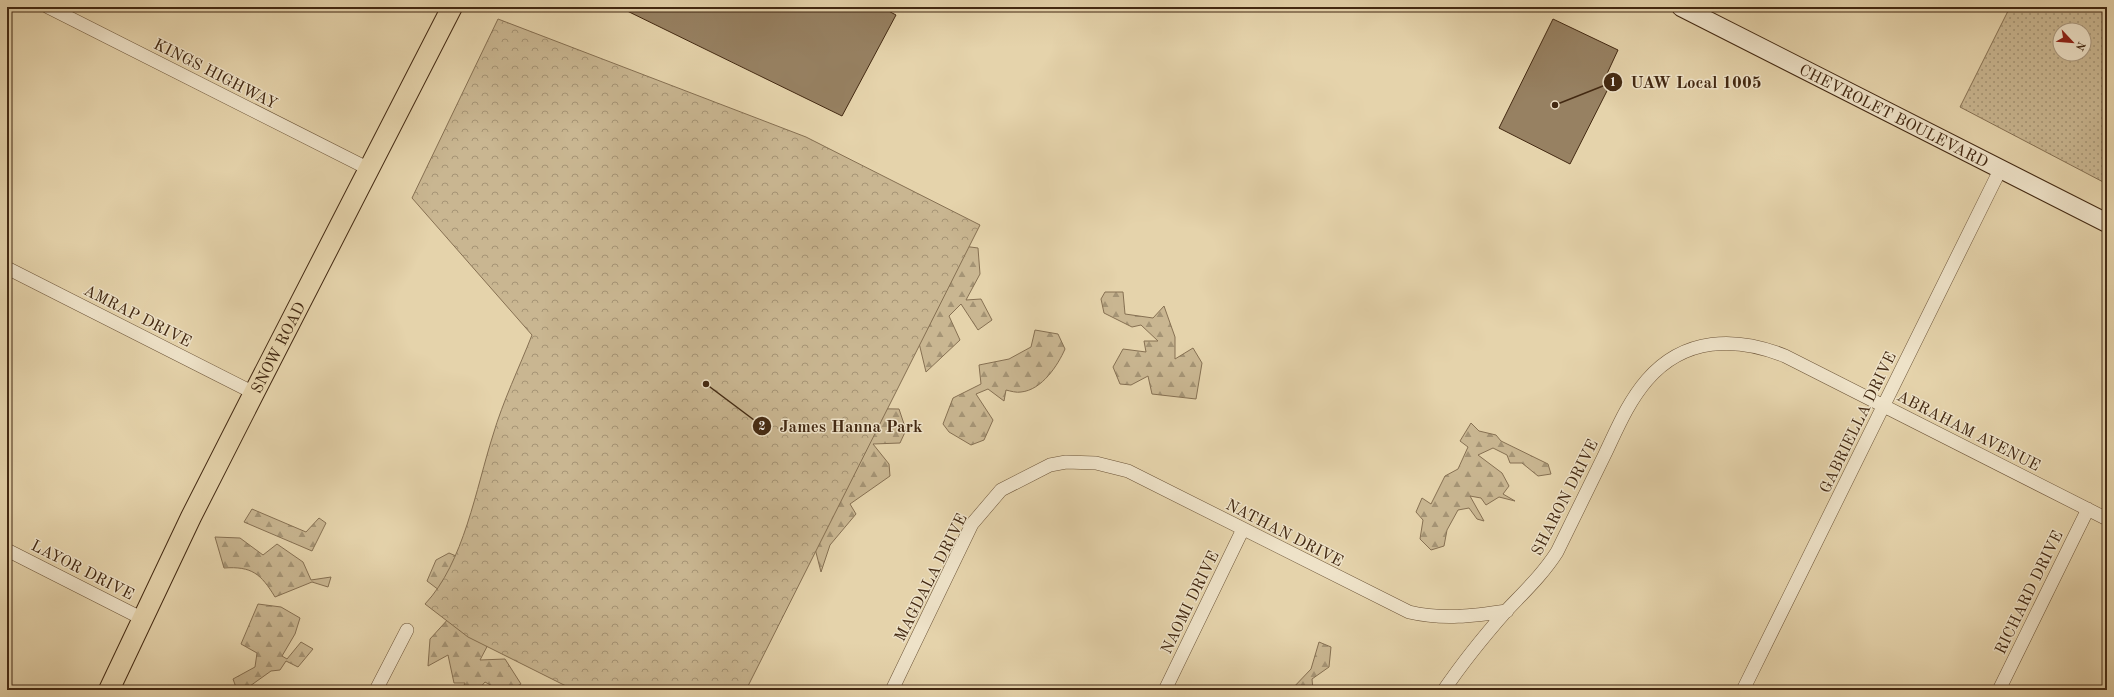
<svg xmlns="http://www.w3.org/2000/svg" width="2114" height="697" viewBox="0 0 2114 697" font-family="'Old Standard TT',serif">
<style>
.grass{fill:url(#grass-dots);stroke:#867052;fill-rule:evenodd}
.forest{fill:url(#forest-firs);stroke:#867052}
.park{fill:url(#park-crowns);stroke:#867052}
.building{fill:#978162;stroke:#432912}
.lines{fill:none;stroke-linecap:round;stroke-linejoin:round}
.street-casing{stroke:#6c5438;stroke-width:14}
.secondary-casing{stroke:#432912;stroke-width:20}
.primary-casing{stroke:#432912;stroke-width:22}
.street{stroke:#eee2c8;stroke-width:13}
.secondary{stroke:#eee2c8;stroke-width:18}
.primary{stroke:#e5d3ab;stroke-width:20}
.labels{text-anchor:middle;stroke-width:3;stroke-linejoin:round;paint-order:stroke}
.street-label{font-size:16px;fill:#432912;stroke:#eee2c8}
.leader{fill:none;stroke:#432912;stroke-width:1.5}
.callout-dot{fill:#432912;stroke:#eee2c8;stroke-width:1.5}
.mark-label{font-size:12px;text-anchor:middle;font-weight:bold;fill:#fff}
.callout-label{font-size:17px;text-anchor:middle;font-weight:bold;fill:#432912;stroke:#eee2c8;stroke-width:3;stroke-linejoin:round;paint-order:stroke}
</style>
<defs>
<pattern id="grass-dots" width="8" height="8" patternUnits="userSpaceOnUse"><rect width="8" height="8" fill="#c9b691"/><path d="M2 2h.1M6 6h.1" fill="none" stroke="#a59475" stroke-width="1.8" stroke-linecap="round"/></pattern>
<pattern id="forest-firs" width="22" height="20" patternUnits="userSpaceOnUse"><rect width="22" height="20" fill="#c9b691"/><path d="M5 1l3.5 6h-7zM16 11l3.5 6h-7z" fill="#a59475"/></pattern>
<pattern id="park-crowns" width="20" height="18" patternUnits="userSpaceOnUse"><rect width="20" height="18" fill="#c9b691"/><path d="M2 6a3 3 0 1 1 6 0M12 15a3 3 0 1 1 6 0" fill="none" stroke="#a59475"/></pattern>
</defs>
<rect width="100%" height="100%" fill="#e5d3ab"/>
<filter id="stains"><feTurbulence type="fractalNoise" baseFrequency=".005" numOctaves="4"/><feColorMatrix values="0 0 0 0 .2 0 0 0 0 .09 0 0 0 0 .02 0 0 0 .5 -.17"/></filter>
<radialGradient id="worn" r=".72"><stop offset=".6" stop-color="#630" stop-opacity="0"/><stop offset="1" stop-color="#630" stop-opacity=".3"/></radialGradient>
<!-- grass -->
<path class="grass" d="M 2010,7 L 2107,7 L 2107,184 L 1960,107 ZM 2060,30 L 2084,30 L 2084,54 L 2060,54 Z"/>
<!-- forest -->
<path class="forest" d="M 963,246 L 978,248 L 980,274 L 966,300 L 981,299 L 992,320 L 978,330 L 961,304 L 949,316 L 960,340 L 926,372 L 912,314 Z
M 1105,292 L 1123,292 L 1125,314 L 1153,318 L 1164,306 L 1175,337 L 1175,359 L 1193,348 L 1202,363 L 1196,399 L 1152,394 L 1148,376 L 1131,385 L 1120,384 L 1113,367 L 1123,349 L 1146,352 L 1144,341 L 1158,341 L 1141,325 L 1132,327 L 1104,313 L 1101,299 Z
M 1035,330 L 1058,334 L 1065,349 C 1058,365 1042,390 1021,392 C 1017,393 1010,391 1006,390 L 1004,401 L 988,389 L 976,394 L 993,420 L 984,440 L 971,445 L 949,432 L 943,424 L 953,398 L 981,384 L 979,365 L 1009,359 L 1031,347 Z
M 831,408 L 899,409 L 906,430 L 900,443 L 873,444 L 889,464 L 890,476 L 850,504 L 856,514 L 830,545 L 821,572 L 809,525 Z
M 1471,423 L 1479,431 L 1496,435 L 1501,441 L 1548,464 L 1551,474 L 1538,476 L 1522,463 L 1510,463 L 1507,455 L 1493,448 L 1478,455 L 1502,473 L 1509,486 L 1503,494 L 1515,501 L 1499,497 L 1486,505 L 1481,498 L 1470,496 L 1484,521 L 1477,519 L 1469,508 L 1458,510 L 1447,530 L 1444,546 L 1431,550 L 1420,539 L 1423,520 L 1416,512 L 1422,498 L 1431,504 L 1445,476 L 1458,469 L 1468,447 L 1460,441 Z
M 252,509 L 306,532 L 319,518 L 326,523 L 312,551 L 244,522 Z
M 559,510 L 480,660 L 505,659 L 521,684 C 505,693 501,691 485,682 L 478,690 L 462,690 L 465,683 L 454,683 L 448,655 L 428,666 L 430,639 L 460,606 L 427,581 L 436,560 L 449,553 L 482,567 Z
M 215,537 L 240,538 L 263,555 L 277,544 L 303,562 L 311,580 L 331,577 L 328,587 L 312,582 L 275,597 C 261,574 252,566 224,568 Z
M 258,604 L 281,607 L 300,618 L 295,634 L 282,656 L 287,659 L 301,642 L 313,649 L 298,667 L 286,661 L 280,670 L 271,671 L 250,686 L 251,690 L 237,690 L 233,679 L 255,667 L 257,653 L 241,644 Z
M 1319,642 L 1331,647 L 1329,667 L 1312,679 L 1313,690 L 1291,690 L 1311,669 Z"/>
<!-- park -->
<path class="park" d="M 498,19 L 806,137 L 980,225 L 746,690 L 574,690 L 468,637 L 425,604 C 464,563 476,488 493,435 C 503,401 519,368 532,335 L 412,198 Z"/>
<!-- building -->
<path class="building" d="M 619,7 L 881,7 L 896,15 L 842,116 Z
M 1553,19 L 1618,50 L 1605,78 L 1612,81 L 1570,164 L 1499,128 Z"/>
<g class="lines">
<defs>
<path id="street" d="M 48,7 L 369,169
M 7,268 L 254,393
M 7,550 L 143,619
M 376,690 L 407,630
M 892,690 L 972,524 L 1001,490 L 1050,465 L 1066,462 L 1096,463 L 1128,471 L 1409,612 C 1443,620 1473,616 1507,611
M 1165,690 L 1243,529
M 1444,690 C 1463,662 1485,635 1507,610 C 1525,591 1543,574 1557,552 C 1573,519 1589,487 1605,454 C 1617,429 1628,402 1647,380 C 1684,337 1736,336 1785,356 L 2107,519
M 1743,690 L 2001,168
M 1999,690 L 2088,509"/>
<g id="secondary">
<path id="s1" d="M 1681,7 L 2107,223"/>
</g>
<g id="primary">
<path id="s2" d="M 109,690 L 191,517 L 254,393 L 452,7"/>
</g>
</defs>
<!-- street casing -->
<use href="#street" class="street-casing"/>
<!-- secondary casing -->
<use href="#secondary" class="secondary-casing"/>
<!-- primary casing -->
<use href="#primary" class="primary-casing"/>
<!-- street -->
<use href="#street" class="street"/>
<!-- secondary -->
<use href="#secondary" class="secondary"/>
<!-- primary -->
<use href="#primary" class="primary"/>
</g>
<g class="labels">
<!-- street labels -->
<g class="street-label">
<text transform="translate(216 73) rotate(27)" y="6">KINGS HIGHWAY</text>
<text dy="6" stroke="none"><textPath href="#s1" startOffset="239">CHEVROLET BOULEVARD</textPath></text>
<text transform="translate(138 315) rotate(27)" y="6">AMRAP DRIVE</text>
<text dy="6" stroke="none"><textPath href="#s2" startOffset="382">SNOW ROAD</textPath></text>
<text transform="translate(1857 422) rotate(-64)" y="6">GABRIELLA DRIVE</text>
<text transform="translate(1969 430) rotate(27)" y="6">ABRAHAM AVENUE</text>
<text transform="translate(1564 497) rotate(-63)" y="6">SHARON DRIVE</text>
<text transform="translate(1285 532) rotate(27)" y="6">NATHAN DRIVE</text>
<text transform="translate(83 569) rotate(27)" y="6">LAYOR DRIVE</text>
<text transform="translate(930 577) rotate(-63)" y="6">MAGDALA DRIVE</text>
<text transform="translate(2028 592) rotate(-64)" y="6">RICHARD DRIVE</text>
<text transform="translate(1189 602) rotate(-64)" y="6">NAOMI DRIVE</text>
</g>
</g>
<!-- callouts -->
<path class="leader" d="M1555 105L1613 82M706 384L762 426"/>
<g class="callout-dot">
<circle cx="1555" cy="105" r="4"/>
<circle cx="706" cy="384" r="4"/>
<circle cx="1613" cy="82" r="10"/>
<circle cx="762" cy="426" r="10"/>
</g>
<g class="mark-label">
<text x="1613" y="86">1</text>
<text x="762" y="430">2</text>
</g>
<g class="callout-label">
<text x="1696" y="88">UAW Local 1005</text>
<text x="851" y="432">James Hanna Park</text>
</g>
<!-- margin -->
<rect width="2114" height="697" fill="none" stroke="#e5d3ab" stroke-width="24"/>
<rect x="8" y="8" width="2098" height="681" fill="none" stroke="#432912" stroke-width="2"/>
<rect x="12" y="12" width="2090" height="673" fill="none" stroke="#432912"/>
<!-- north arrow -->
<g transform="translate(2072 42) rotate(116)"><circle r="19" fill="#eee2c8" stroke="#aa987f"/>
<path d="M0-3L7 15L0 10L-7 15Z" fill="#8f2418"/>
<text y="-6" font-size="11" font-weight="bold" text-anchor="middle" fill="#432912">N</text>
</g>
<rect width="100%" height="100%" filter="url(#stains)"/>
<rect width="100%" height="100%" fill="url(#worn)"/>
</svg>
